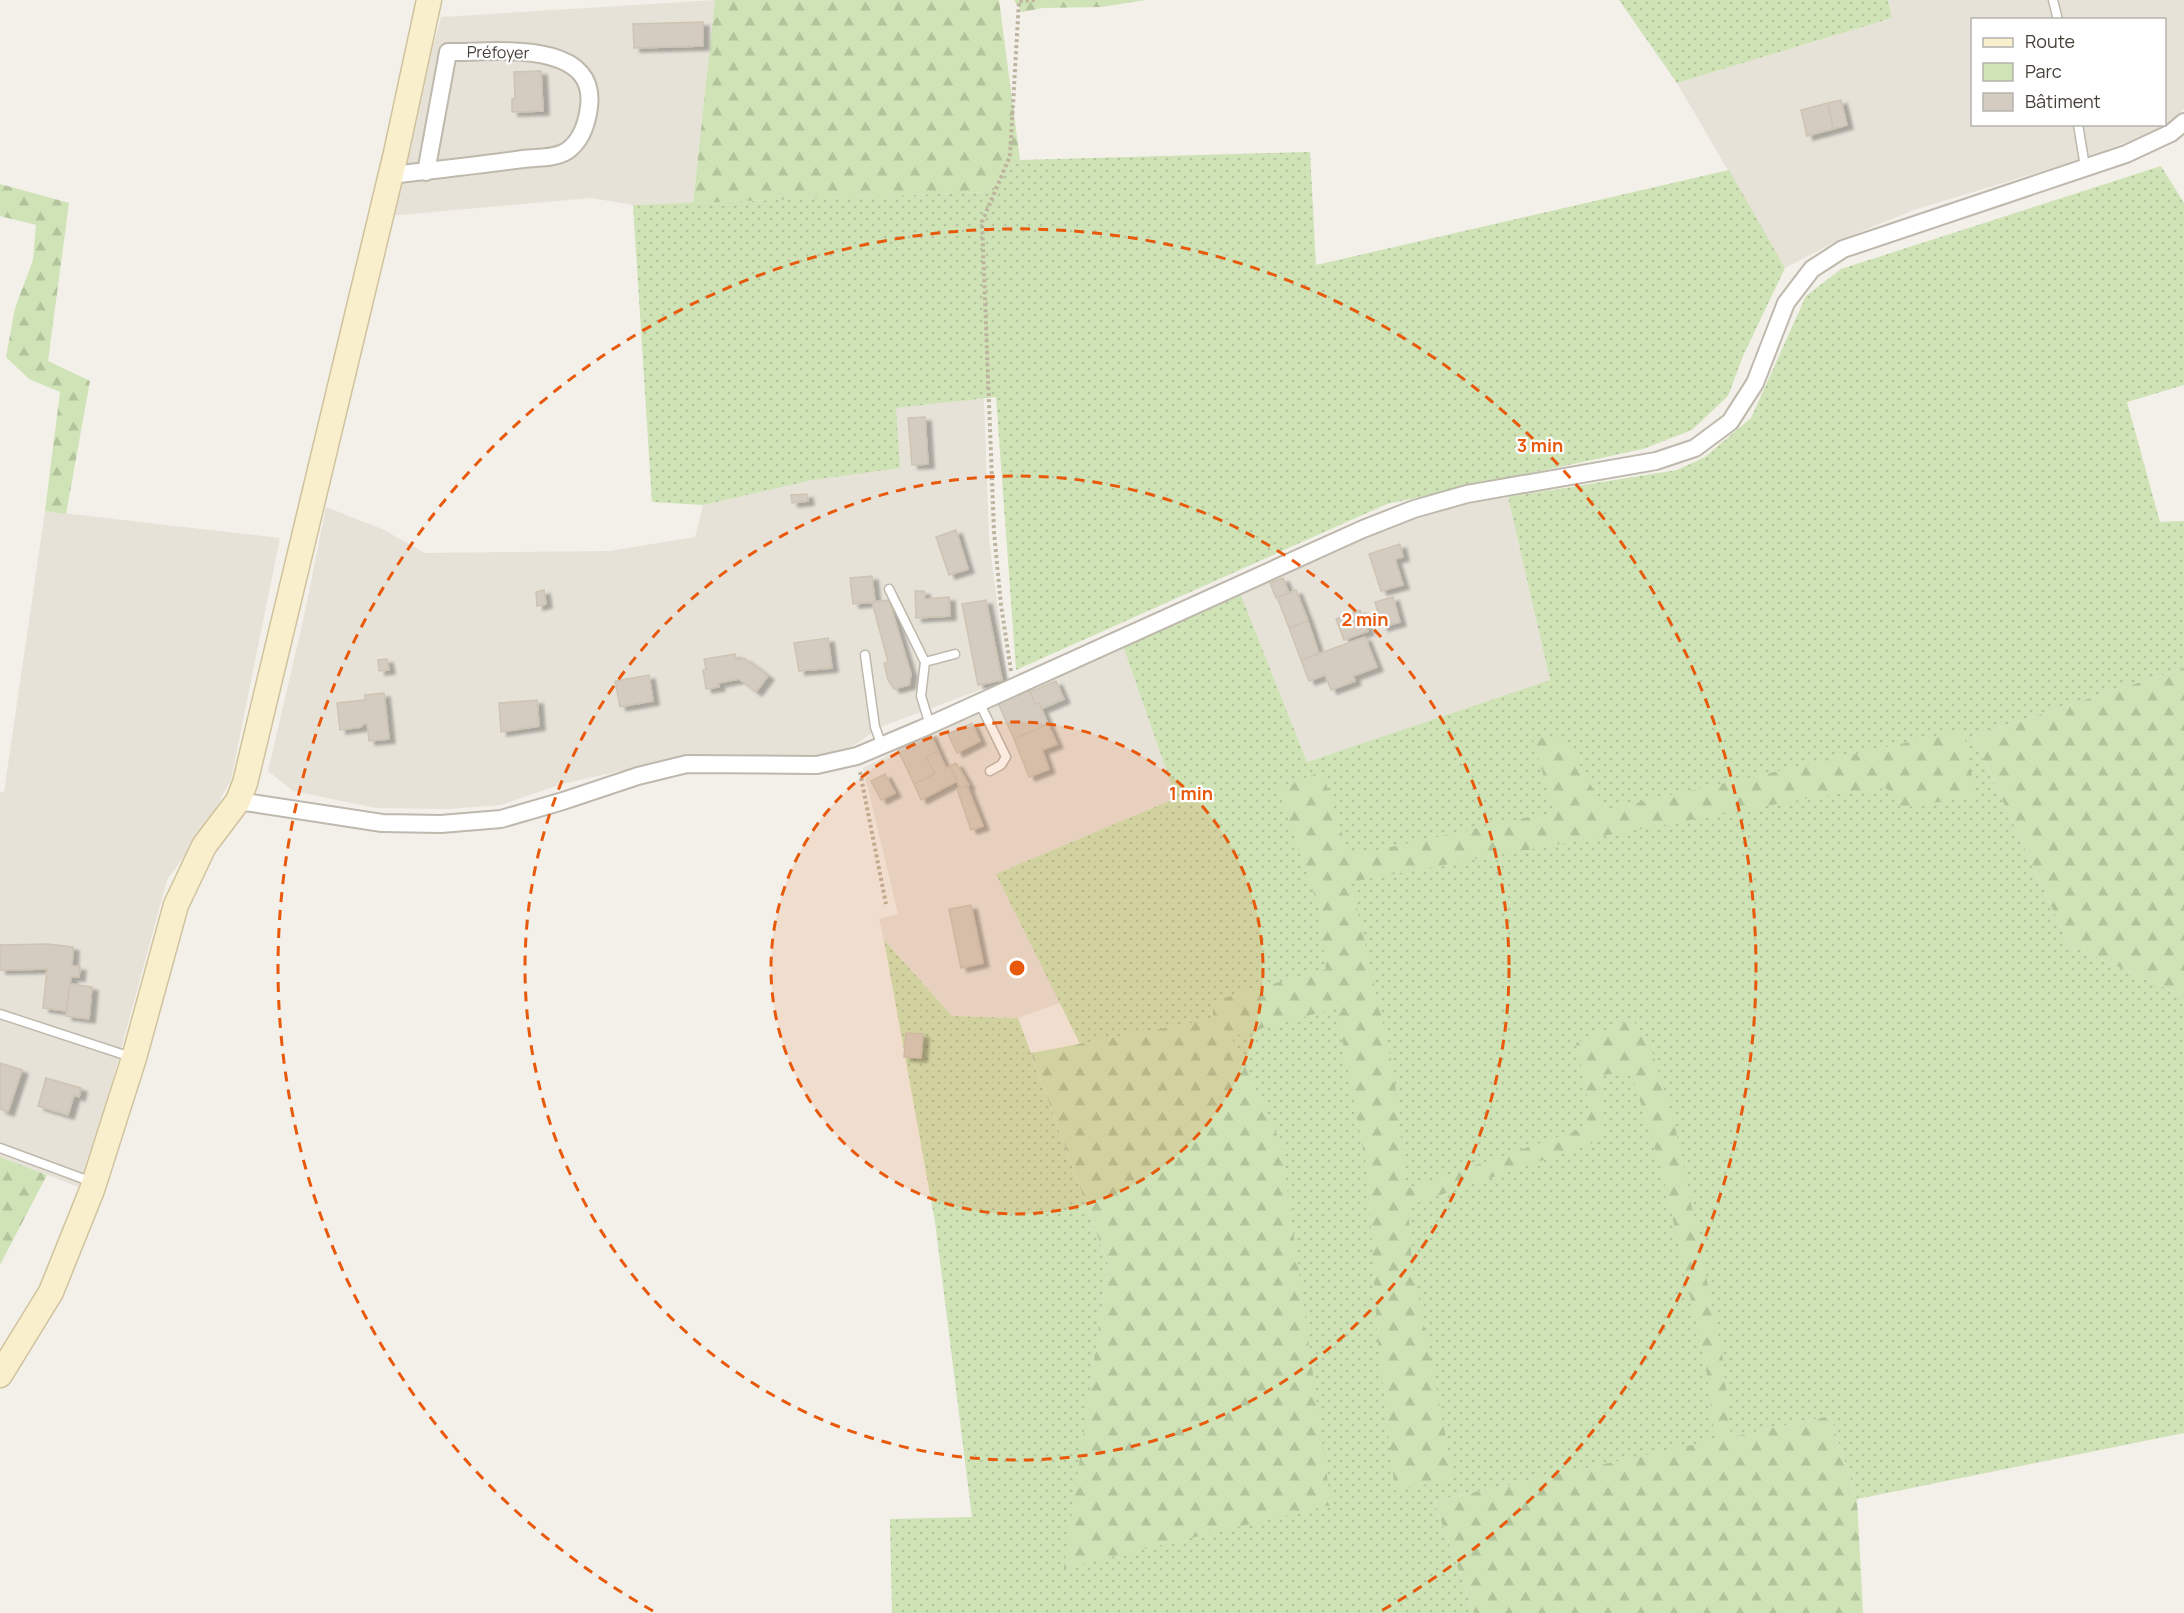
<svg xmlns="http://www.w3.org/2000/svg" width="2184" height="1613" viewBox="0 0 2184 1613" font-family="Manrope,sans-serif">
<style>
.residential{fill:#e7e2d8;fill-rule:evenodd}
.green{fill:url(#green-dots)}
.forest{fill:url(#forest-firs)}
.building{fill:#d4ccc0;stroke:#cec4b4;stroke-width:1.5;filter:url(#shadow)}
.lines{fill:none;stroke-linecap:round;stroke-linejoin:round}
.lane-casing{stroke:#beb8ad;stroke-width:11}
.street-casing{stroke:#beb8ad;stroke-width:20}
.secondary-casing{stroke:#cfc29d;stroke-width:27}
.path{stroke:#beb39f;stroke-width:4;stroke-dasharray:3 3;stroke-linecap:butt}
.lane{stroke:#fff;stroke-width:8}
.street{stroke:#fff;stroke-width:16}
.secondary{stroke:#faefcd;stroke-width:24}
.ring{fill:none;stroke:#e8590c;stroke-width:3;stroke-dasharray:10 8}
.labels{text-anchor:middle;stroke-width:4.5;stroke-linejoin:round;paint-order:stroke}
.street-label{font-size:16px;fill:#464138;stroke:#fff}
.centre{fill:#e8590c;stroke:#fff;stroke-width:3}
.ring-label{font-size:18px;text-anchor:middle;font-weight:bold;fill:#e8590c;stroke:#fff;stroke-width:4.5;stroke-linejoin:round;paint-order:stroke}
</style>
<defs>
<pattern id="green-dots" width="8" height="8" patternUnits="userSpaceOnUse" patternTransform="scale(1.5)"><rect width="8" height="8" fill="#cfe3b6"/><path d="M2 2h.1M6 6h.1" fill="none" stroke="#b3c49d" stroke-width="1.8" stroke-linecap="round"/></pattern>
<pattern id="forest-firs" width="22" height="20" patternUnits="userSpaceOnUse" patternTransform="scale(1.5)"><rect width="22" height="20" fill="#cfe3b6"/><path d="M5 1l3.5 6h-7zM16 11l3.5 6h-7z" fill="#b3c49d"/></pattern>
<filter id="shadow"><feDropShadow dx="6" dy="4" stdDeviation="1.5" flood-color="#0004"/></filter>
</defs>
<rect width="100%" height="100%" fill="#f3f0ea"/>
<!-- residential -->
<path class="residential" d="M 715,0 L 693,203 L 633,205 L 591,198 L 387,216 L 441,17 Z
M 1888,0 L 2184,0 L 2184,109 L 2158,131 L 2072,162 L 1917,209 L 1837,241 L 1785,268 L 1677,83 L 1892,18 ZM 1972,20 L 2164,20 L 2164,124 L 1972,124 Z
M 984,398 L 989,538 L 1007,680 L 883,726 L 848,749 L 798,759 L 747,754 L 714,754 L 674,759 L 562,784 L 501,805 L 448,809 L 376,808 L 293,791 L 268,771 L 305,612 L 326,507 L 382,529 L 425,553 L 609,551 L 695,537 L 703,505 L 813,480 L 856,474 L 896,408 Z
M 1508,497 L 1550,680 L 1307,762 L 1241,595 L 1302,565 L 1379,531 L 1464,504 Z
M 45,511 L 280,538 L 231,780 L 203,831 L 167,880 L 101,1123 L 79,1187 L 0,1157 L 0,792 L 4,792 Z
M 1123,646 L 1176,798 L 997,874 L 1060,1003 L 1018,1018 L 952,1016 L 884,940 L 879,919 L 898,914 L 863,768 L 967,715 Z"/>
<!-- green -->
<path class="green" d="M 1619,0 L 1888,0 L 1892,18 L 1677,83 Z
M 1310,152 L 1316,265 L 1729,170 L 1785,268 L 1743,356 L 1728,396 L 1692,430 L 1643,449 L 1387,504 L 1016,670 L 996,397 L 896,408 L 900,468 L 813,480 L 703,505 L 652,502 L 633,205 L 985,192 L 1020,160 Z
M 2161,166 L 2184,203 L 2184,385 L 2127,402 L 2160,522 L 2184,521 L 2184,668 L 1973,736 L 2069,945 L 2184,996 L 2184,1433 L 1857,1499 L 1830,1416 L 1434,1501 L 1474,1613 L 892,1613 L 890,1519 L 972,1517 L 935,1222 L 884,940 L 952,1016 L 1018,1018 L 1108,1264 L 1065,1568 L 1221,1018 L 1080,1044 L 996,874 L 1176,798 L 1123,646 L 1241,595 L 1307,762 L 1550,680 L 1508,497 L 1677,470 L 1705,457 L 1751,418 L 1806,296 L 1841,269 Z"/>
<!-- forest -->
<path class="forest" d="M 715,0 L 999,0 L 1020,160 L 985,192 L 693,203 Z
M 1014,0 L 1146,0 L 1102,7 L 1043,8 L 1022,12 Z
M 0,184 L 69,203 L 48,361 L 90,381 L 66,514 L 45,511 L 60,392 L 29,379 L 6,357 L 15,308 L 33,260 L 36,225 L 0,216 Z
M 2184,668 L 2184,996 L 2069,945 L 1973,736 Z
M 1963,730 L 1976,796 L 1901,808 L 1886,788 L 1816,797 L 1351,882 L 1394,1073 L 1406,1189 L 1584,1128 L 1589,1104 L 1576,1043 L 1632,1019 L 1649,1041 L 1676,1131 L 1722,1353 L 1731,1437 L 1830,1416 L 1857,1499 L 1863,1613 L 1474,1613 L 1434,1501 L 1715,1440 L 1706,1367 L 1661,1167 L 1631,1072 L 1602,1075 L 1602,1140 L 1408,1206 L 1412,1265 L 1454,1478 L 1395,1491 L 1377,1332 L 1368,1175 L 1336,1008 L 1231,1037 L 1281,1143 L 1331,1505 L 1064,1568 L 1108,1264 L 1031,1053 L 1213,1019 L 1213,1001 L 1326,969 L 1318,906 L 1278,789 L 1322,771 L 1349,856 L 1530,817 L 1555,815 L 1532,736 L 1568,742 L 1604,810 Z
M 0,1157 L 47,1175 L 0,1265 Z"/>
<!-- building -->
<path class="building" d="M 703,22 L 703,46 L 634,48 L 633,24 Z
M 541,71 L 543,111 L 512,112 L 512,99 L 515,98 L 514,72 Z
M 1841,100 L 1847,125 L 1833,129 L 1828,103 Z
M 1828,103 L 1833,129 L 1807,136 L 1801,110 Z
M 925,417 L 928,464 L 912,465 L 908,418 Z
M 807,494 L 808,501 L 792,503 L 791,495 Z
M 956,530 L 968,569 L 949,575 L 936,537 Z
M 1400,544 L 1403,557 L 1395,559 L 1403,585 L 1381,591 L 1369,554 Z
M 872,576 L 875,602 L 853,604 L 850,578 Z
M 1283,578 L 1289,593 L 1276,598 L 1270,583 Z
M 544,590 L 546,604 L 537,606 L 536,592 Z
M 1296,590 L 1308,621 L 1289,628 L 1277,597 Z
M 915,591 L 924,591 L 925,599 L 949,597 L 950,616 L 916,618 Z
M 1393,597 L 1400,622 L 1382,627 L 1375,602 Z
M 889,600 L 911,674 L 909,685 L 894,689 L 888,680 L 884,663 L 888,662 L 872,602 Z
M 986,600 L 1002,680 L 978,685 L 962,604 Z
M 1360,610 L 1368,631 L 1344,640 L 1336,619 Z
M 1308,621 L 1319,654 L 1301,660 L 1289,628 Z
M 1365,637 L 1377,667 L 1353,676 L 1355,681 L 1331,690 L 1325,675 L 1309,681 L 1301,660 Z
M 828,638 L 832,668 L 799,671 L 794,643 Z
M 735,654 L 736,660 L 744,658 L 768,676 L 756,692 L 739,679 L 718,683 L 719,687 L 706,689 L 703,670 L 706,669 L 704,659 Z
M 387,659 L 389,670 L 379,671 L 378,660 Z
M 649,675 L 653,701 L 620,707 L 615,681 Z
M 1056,681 L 1064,699 L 1041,709 L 1039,703 L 1035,704 L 1030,692 Z
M 1029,688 L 1035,704 L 1039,703 L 1048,724 L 1014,739 L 998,703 Z
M 384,693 L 389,739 L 369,741 L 367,723 L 364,724 L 361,727 L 340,730 L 337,703 L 365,700 L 365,695 Z
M 537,700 L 539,726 L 501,732 L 499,703 Z
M 972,723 L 980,741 L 957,753 L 948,734 Z
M 1048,724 L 1057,744 L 1042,750 L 1049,769 L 1029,777 L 1014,739 Z
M 930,733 L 938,751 L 926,757 L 935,774 L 914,784 L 898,750 Z
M 938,751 L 946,768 L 950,766 L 957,781 L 921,800 L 914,784 L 935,774 L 926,757 Z
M 956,763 L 969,785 L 960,788 L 950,766 Z
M 885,774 L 895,793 L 881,800 L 871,781 Z
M 967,786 L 983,826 L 971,830 L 957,789 Z
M 971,905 L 983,963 L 961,968 L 949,909 Z
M 48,944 L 73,947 L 72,966 L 80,967 L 79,977 L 71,977 L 66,1011 L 43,1008 L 47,969 L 0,970 L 0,945 Z
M 70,984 L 92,987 L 89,1019 L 66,1016 Z
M 906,1033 L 923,1034 L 921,1058 L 904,1057 Z
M 0,1063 L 22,1070 L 8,1112 L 0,1109 Z
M 46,1078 L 81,1088 L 79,1097 L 74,1095 L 68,1115 L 38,1106 Z"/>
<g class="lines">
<defs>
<path id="lane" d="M 2053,0 L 2058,20
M 2078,124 L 2085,167
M 889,589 L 925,662 L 921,696 L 930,725
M 865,655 L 875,727 L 882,746
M 925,662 L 955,654
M 979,702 L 1006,757 L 1001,765 L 990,771
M 0,1014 L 131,1057
M 0,1148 L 92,1182"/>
<path id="street" d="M 391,175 C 435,170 479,165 523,159 C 537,157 554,159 567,151 C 581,141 587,123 589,107 C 598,37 488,53 448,52 L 426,172
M 238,801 L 382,823 L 441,824 L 501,819 L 563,801 L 638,776 L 687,764 L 817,765 L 857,756 L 921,729 L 1363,529 L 1414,509 L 1467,494 L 1656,461 L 1695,448 L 1730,422 L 1755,383 L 1786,303 L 1812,269 L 1843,249 L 2126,154 L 2171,133 L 2184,122"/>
<path id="secondary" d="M 0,1375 L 51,1292 L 92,1190 L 134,1058 L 176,905 L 204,846 L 238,801 L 245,783 L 396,153 L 429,0"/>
</defs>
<!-- lane casing -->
<use href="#lane" class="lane-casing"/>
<!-- street casing -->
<use href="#street" class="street-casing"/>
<!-- secondary casing -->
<use href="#secondary" class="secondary-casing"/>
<!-- path -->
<path class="path" d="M 1011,671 L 1001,605 L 994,532 L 982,222 L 1010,156 L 1019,1 L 1035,0
M 860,772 L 886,904"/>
<!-- lane -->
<use href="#lane" class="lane"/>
<!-- street -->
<use href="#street" class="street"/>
<!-- secondary -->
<use href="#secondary" class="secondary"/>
</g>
<!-- distance rings -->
<circle cx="1017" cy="968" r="246" fill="#e8590c" fill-opacity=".12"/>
<g class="ring">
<circle cx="1017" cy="968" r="246"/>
<circle cx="1017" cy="968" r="492"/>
<path d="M653 1611A739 739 0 1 1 1381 1611"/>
</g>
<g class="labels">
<!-- street labels -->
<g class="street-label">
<text transform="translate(498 52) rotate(1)" y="6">Préfoyer</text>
</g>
</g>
<circle cx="1017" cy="968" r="9" class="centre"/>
<g class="ring-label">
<text x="1540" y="452">3 min</text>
<text x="1365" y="626">2 min</text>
<text x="1191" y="800">1 min</text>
</g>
<!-- legend -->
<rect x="1971" y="18" width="195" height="108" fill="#ffffff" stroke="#b5b3af" stroke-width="1.5"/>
<rect x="1983" y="38" width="30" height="9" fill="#faefcd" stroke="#b5b3af" stroke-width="1.5"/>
<text x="2025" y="48" font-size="18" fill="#464138">Route</text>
<rect x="1983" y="63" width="30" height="18" fill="#cfe3b6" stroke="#b5b3af" stroke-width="1.5"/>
<text x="2025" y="78" font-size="18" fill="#464138">Parc</text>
<rect x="1983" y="93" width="30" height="18" fill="#d4ccc0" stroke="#b5b3af" stroke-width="1.5"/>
<text x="2025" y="108" font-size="18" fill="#464138">Bâtiment</text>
</svg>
